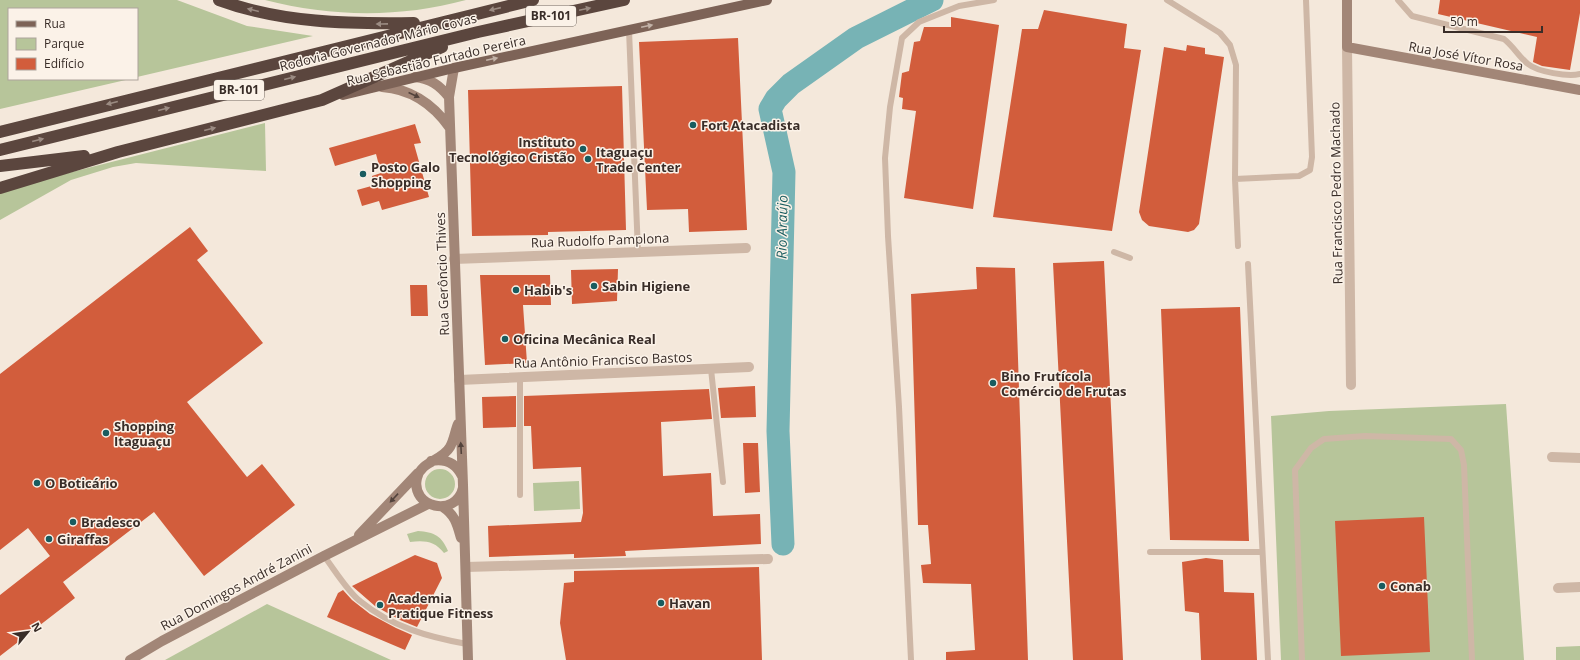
<svg xmlns="http://www.w3.org/2000/svg" width="1580" height="660" viewBox="0 0 1580 660" font-family="'Open Sans',sans-serif">
<style>
.green{fill:#b7c59a}
.lines{fill:none;stroke-linecap:round;stroke-linejoin:round}
.river{stroke:#77b3b5;stroke-width:23}
.building{fill:#d25d3c}
.service{stroke:#ceb7a6;stroke-width:6}
.pedestrian{stroke:#ceb7a6;stroke-width:10}
.minor{stroke:#ceb7a6;stroke-width:10}
.secondary{stroke:#a28677;stroke-width:10}
.primary{stroke:#7d6357;stroke-width:10}
.motorway{stroke:#5b463e;stroke-width:12}
.oneway{fill:#9b8b82}
.oneway2{fill:#c2b2a7}
.oneway3{fill:#53433c}
.poi-dot{fill:#195c5f;stroke:#fbf2e8;stroke-width:1.5}
.labels{text-anchor:middle;stroke-width:3;stroke-linejoin:round;paint-order:stroke}
.shield{fill:#fbf2e8;stroke:#736862;stroke-width:1}
.shield-label{font-size:12px;font-weight:bold;fill:#392d28}
.street-label{font-size:13px;fill:#392d28;stroke:#fbf2e8}
.poi-label{font-size:13px;font-weight:bold;fill:#392d28;stroke:#fbf2e8;text-anchor:start}
.water-label{font-size:14px;font-style:italic;fill:#195c5f;stroke:#fbf2e8}
</style>
<rect width="100%" height="100%" fill="#f4e8db"/>
<!-- green -->
<path class="green" d="M 0,0 L 177,0 L 247,26 L 313,36 L 137,77 L 137,9 L 9,9 L 9,79 L 130,79 L 0,109 Z
M 265,0 L 466,0 C 400,18 331,17 265,0 Z
M 265,123 L 266,171 L 136,163 L 113,167 L 71,180 L 0,220 L 0,192 L 68,173 Z
M 1506,404 L 1524,660 L 1281,660 L 1271,416 L 1329,411 Z
M425 484a15 15 0 1 1 30 0a15 15 0 1 1-30 0Z
M 579,481 L 580,509 L 534,511 L 533,483 Z
M 418,531 C 434,532 442,536 448,551 L 444,553 C 435,541 424,540 410,542 L 407,534 Z
M 267,604 L 391,660 L 165,660 Z
M 1580,646 L 1580,660 L 1556,660 L 1556,647 Z"/>
<g class="lines">
<!-- river -->
<path class="river" d="M 783,544 L 778,431 L 784,172 L 770,109 L 776,99 L 791,84 L 856,38 L 932,0"/>
</g>
<!-- building -->
<path class="building" d="M 1440,0 L 1580,0 L 1580,13 L 1570,70 L 1542,66 L 1533,62 L 1537,37 L 1438,14 Z
M 1044,10 L 1127,24 L 1124,48 L 1141,50 L 1112,231 L 993,217 L 1022,29 L 1038,29 Z
M 951,17 L 999,25 L 973,209 L 904,198 L 916,111 L 902,109 L 903,98 L 899,97 L 902,73 L 909,71 L 914,42 L 920,41 L 924,27 L 951,27 Z
M 738,38 L 747,230 L 689,232 L 688,209 L 647,210 L 639,42 Z
M 1187,45 L 1205,48 L 1205,54 L 1224,57 L 1199,224 L 1194,230 L 1188,232 L 1149,226 L 1142,220 L 1139,212 L 1164,47 L 1186,51 Z
M 622,86 L 626,230 L 548,232 L 548,235 L 472,236 L 468,90 Z
M 415,124 L 421,143 L 414,144 L 429,197 L 382,210 L 379,201 L 362,206 L 357,190 L 375,185 L 372,176 L 381,173 L 376,154 L 335,166 L 329,148 Z
M 190,227 L 208,251 L 197,260 L 263,343 L 187,402 L 247,477 L 262,464 L 295,505 L 204,576 L 154,512 L 63,582 L 75,598 L 0,656 L 0,595 L 50,556 L 28,528 L 0,550 L 0,374 Z
M 1104,261 L 1123,660 L 1073,660 L 1053,263 Z
M 976,267 L 1015,268 L 1028,660 L 946,660 L 946,652 L 975,650 L 971,584 L 923,583 L 921,565 L 931,564 L 928,525 L 918,525 L 911,294 L 977,289 Z
M 618,269 L 617,301 L 572,304 L 571,270 Z
M 480,275 L 550,275 L 551,305 L 523,305 L 527,363 L 485,365 Z
M 410,285 L 427,285 L 428,316 L 411,316 Z
M 1240,307 L 1249,541 L 1170,540 L 1161,309 Z
M 755,386 L 756,417 L 721,418 L 718,388 Z
M 709,389 L 712,419 L 661,422 L 663,476 L 711,473 L 713,516 L 760,514 L 761,544 L 625,551 L 626,556 L 574,558 L 574,554 L 489,557 L 488,526 L 581,522 L 583,513 L 581,467 L 533,469 L 531,426 L 524,426 L 524,396 Z
M 516,396 L 516,427 L 483,428 L 482,397 Z
M 743,443 L 758,443 L 760,492 L 745,493 Z
M 1424,517 L 1430,652 L 1341,656 L 1335,521 Z
M 415,555 L 437,563 L 442,578 L 417,627 L 400,620 L 375,606 L 352,586 Z
M 1206,558 L 1223,560 L 1224,592 L 1254,593 L 1257,660 L 1201,660 L 1199,613 L 1185,611 L 1182,562 Z
M 759,567 L 762,660 L 566,660 L 560,623 L 564,583 L 574,582 L 574,571 Z
M 343,590 L 352,600 L 370,614 L 396,628 L 412,635 L 405,650 L 327,617 L 338,593 Z"/>
<g class="lines">
<!-- service -->
<path class="service" d="M 1167,0 L 1220,33 L 1230,45 L 1236,65 L 1235,179 L 1238,246
M 1398,0 L 1412,16 L 1504,39 C 1514,47 1519,57 1528,64 C 1538,72 1568,77 1580,74
M 629,30 L 638,252
M 1235,179 L 1299,176 L 1310,170 L 1312,157 L 1306,0
M 1114,252 L 1130,258
M 1248,264 L 1268,660
M 711,369 L 723,482
M 520,495 L 520,377
M 1150,552 L 1262,552
M 324,556 C 334,569 348,592 360,601 C 392,627 428,637 467,644
M 911,660 L 899,407 L 888,236 L 885,158 L 890,107 L 902,38 L 919,22 L 959,6 L 994,0
M 1302,660 L 1295,470 L 1311,448 L 1324,439 L 1365,436 L 1451,439 L 1461,450 L 1464,465 L 1472,660"/>
<!-- pedestrian -->
<path class="pedestrian" d="M 466,567 L 768,559"/>
<!-- minor -->
<path class="minor" d="M 1347,47 L 1351,385
M 454,259 L 746,248
M 459,380 L 749,367
M 1552,457 L 1580,458
M 1558,588 L 1580,587"/>
<!-- secondary -->
<path class="secondary" d="M 1347,0 L 1347,47 L 1580,90
M 454,68 L 449,97 L 463,485 L 468,660
M 415,77 C 431,79 439,85 449,97
M 382,87 C 412,89 433,104 450,128
M 458,424 C 455,431 454,440 450,447 C 442,461 421,461 417,478 C 410,508 456,518 463,488
M 431,461 C 446,458 456,463 462,476
M 443,507 C 455,515 457,524 461,538
M 359,535 L 418,473
M 130,660 L 162,641 L 324,556 L 428,504"/>
<!-- primary -->
<path class="primary" d="M 343,95 L 454,68 L 767,0"/>
<!-- motorway -->
<path class="motorway" d="M 219,0 C 281,23 349,24 414,23
M 0,132 L 533,0
M 0,150 L 478,32 L 624,0
M 0,166 L 84,156
M 0,188 L 118,152 L 322,100 L 442,47"/>
</g>
<!-- one-way arrows -->
<defs><path id="oneway-solid" d="M-6-.8H1V-3.2L6.5 0L1 3.2V.8H-6Z"/></defs>
<g class="oneway">
<use href="#oneway-solid" transform="translate(495 9) rotate(167)"/>
<use href="#oneway-solid" transform="translate(585 9) rotate(-12)"/>
<use href="#oneway-solid" transform="translate(253 10) rotate(-166)"/>
<use href="#oneway-solid" transform="translate(382 24) rotate(179)"/>
<use href="#oneway-solid" transform="translate(290 78) rotate(-14)"/>
<use href="#oneway-solid" transform="translate(112 103) rotate(166)"/>
<use href="#oneway-solid" transform="translate(164 109) rotate(-14)"/>
<use href="#oneway-solid" transform="translate(210 129) rotate(-14)"/>
<use href="#oneway-solid" transform="translate(38 140) rotate(-14)"/>
</g>
<g class="oneway2">
<use href="#oneway-solid" transform="translate(647 26) rotate(-12)"/>
<use href="#oneway-solid" transform="translate(492 59) rotate(-12)"/>
</g>
<g class="oneway3">
<use href="#oneway-solid" transform="translate(414 95) rotate(25)"/>
<use href="#oneway-solid" transform="translate(461 448) rotate(-93)"/>
<use href="#oneway-solid" transform="translate(394 498) rotate(133)"/>
</g>
<!-- markers -->
<g class="poi-dot">
<circle cx="693" cy="125" r="4"/>
<circle cx="583" cy="149" r="4"/>
<circle cx="588" cy="159" r="4"/>
<circle cx="363" cy="174" r="4"/>
<circle cx="594" cy="286" r="4"/>
<circle cx="516" cy="290" r="4"/>
<circle cx="505" cy="339" r="4"/>
<circle cx="993" cy="383" r="4"/>
<circle cx="106" cy="433" r="4"/>
<circle cx="37" cy="483" r="4"/>
<circle cx="73" cy="522" r="4"/>
<circle cx="49" cy="539" r="4"/>
<circle cx="1382" cy="586" r="4"/>
<circle cx="661" cy="603" r="4"/>
<circle cx="380" cy="605" r="4"/>
</g>
<g class="labels">
<!-- shield labels -->
<g class="shield">
<rect x="526" y="6" width="50" height="20" rx="3"/>
<rect x="214" y="80" width="50" height="20" rx="3"/>
</g>
<g class="shield-label">
<text x="551" y="20">BR-101</text>
<text x="239" y="94">BR-101</text>
</g>
<!-- street labels -->
<g class="street-label">
<text transform="translate(378 42) rotate(-14)" y="5">Rodovia Governador Mário Covas</text>
<text transform="translate(1466 56) rotate(10)" y="5">Rua José Vítor Rosa</text>
<text transform="translate(436 60) rotate(-13)" y="5">Rua Sebastião Furtado Pereira</text>
<text transform="translate(1336 193) rotate(-91)" y="5">Rua Francisco Pedro Machado</text>
<text transform="translate(600 240) rotate(-2)" y="5">Rua Rudolfo Pamplona</text>
<text transform="translate(442 274) rotate(-92)" y="5">Rua Gerôncio Thives</text>
<text transform="translate(603 360) rotate(-2)" y="5">Rua Antônio Francisco Bastos</text>
<text transform="translate(236 587) rotate(-28)" y="5">Rua Domingos André Zanini</text>
</g>
<!-- poi labels -->
<g class="poi-label">
<text x="701" y="130">Fort Atacadista</text>
<text x="575" y="147" text-anchor="end">Instituto<tspan x="575" dy="15">Tecnológico Cristão</tspan></text>
<text x="596" y="157">Itaguaçu<tspan x="596" dy="15">Trade Center</tspan></text>
<text x="371" y="172">Posto Galo<tspan x="371" dy="15">Shopping</tspan></text>
<text x="602" y="291">Sabin Higiene</text>
<text x="524" y="295">Habib's</text>
<text x="513" y="344">Oficina Mecânica Real</text>
<text x="1001" y="381">Bino Frutícola<tspan x="1001" dy="15">Comércio de Frutas</tspan></text>
<text x="114" y="431">Shopping<tspan x="114" dy="15">Itaguaçu</tspan></text>
<text x="45" y="488">O Boticário</text>
<text x="81" y="527">Bradesco</text>
<text x="57" y="544">Giraffas</text>
<text x="1390" y="591">Conab</text>
<text x="388" y="603">Academia<tspan x="388" dy="15">Pratique Fitness</tspan></text>
<text x="669" y="608">Havan</text>
</g>
<!-- water labels -->
<g class="water-label">
<text transform="translate(782 227) rotate(-89)" y="5">Rio Araújo</text>
</g>
</g>
<!-- legend -->
<rect x="8" y="8" width="130" height="72" fill="#fbf2e8" stroke="#ada39b"/>
<rect x="16" y="21" width="20" height="6" fill="#7d6357" stroke="#ada39b"/>
<text x="44" y="28" font-size="12" fill="#392d28">Rua</text>
<rect x="16" y="38" width="20" height="12" fill="#b7c59a" stroke="#ada39b"/>
<text x="44" y="48" font-size="12" fill="#392d28">Parque</text>
<rect x="16" y="58" width="20" height="12" fill="#d25d3c" stroke="#ada39b"/>
<text x="44" y="68" font-size="12" fill="#392d28">Edifício</text>
<!-- north arrow -->
<g transform="translate(28 632) rotate(61)" stroke="#fbf2e8" stroke-width="3" paint-order="stroke">
<path d="M0-3L7 15L0 10L-7 15Z" fill="#392d28"/>
<text y="-6" font-size="11" font-weight="bold" text-anchor="middle" fill="#392d28">N</text>
</g>
<!-- scale -->
<path d="M1444 26v6h98v-6" fill="none" stroke="#392d28" stroke-width="2"/>
<text x="1450" y="26" font-size="12" fill="#392d28" stroke="#fbf2e8" stroke-width="3" paint-order="stroke">50 m</text>
</svg>
